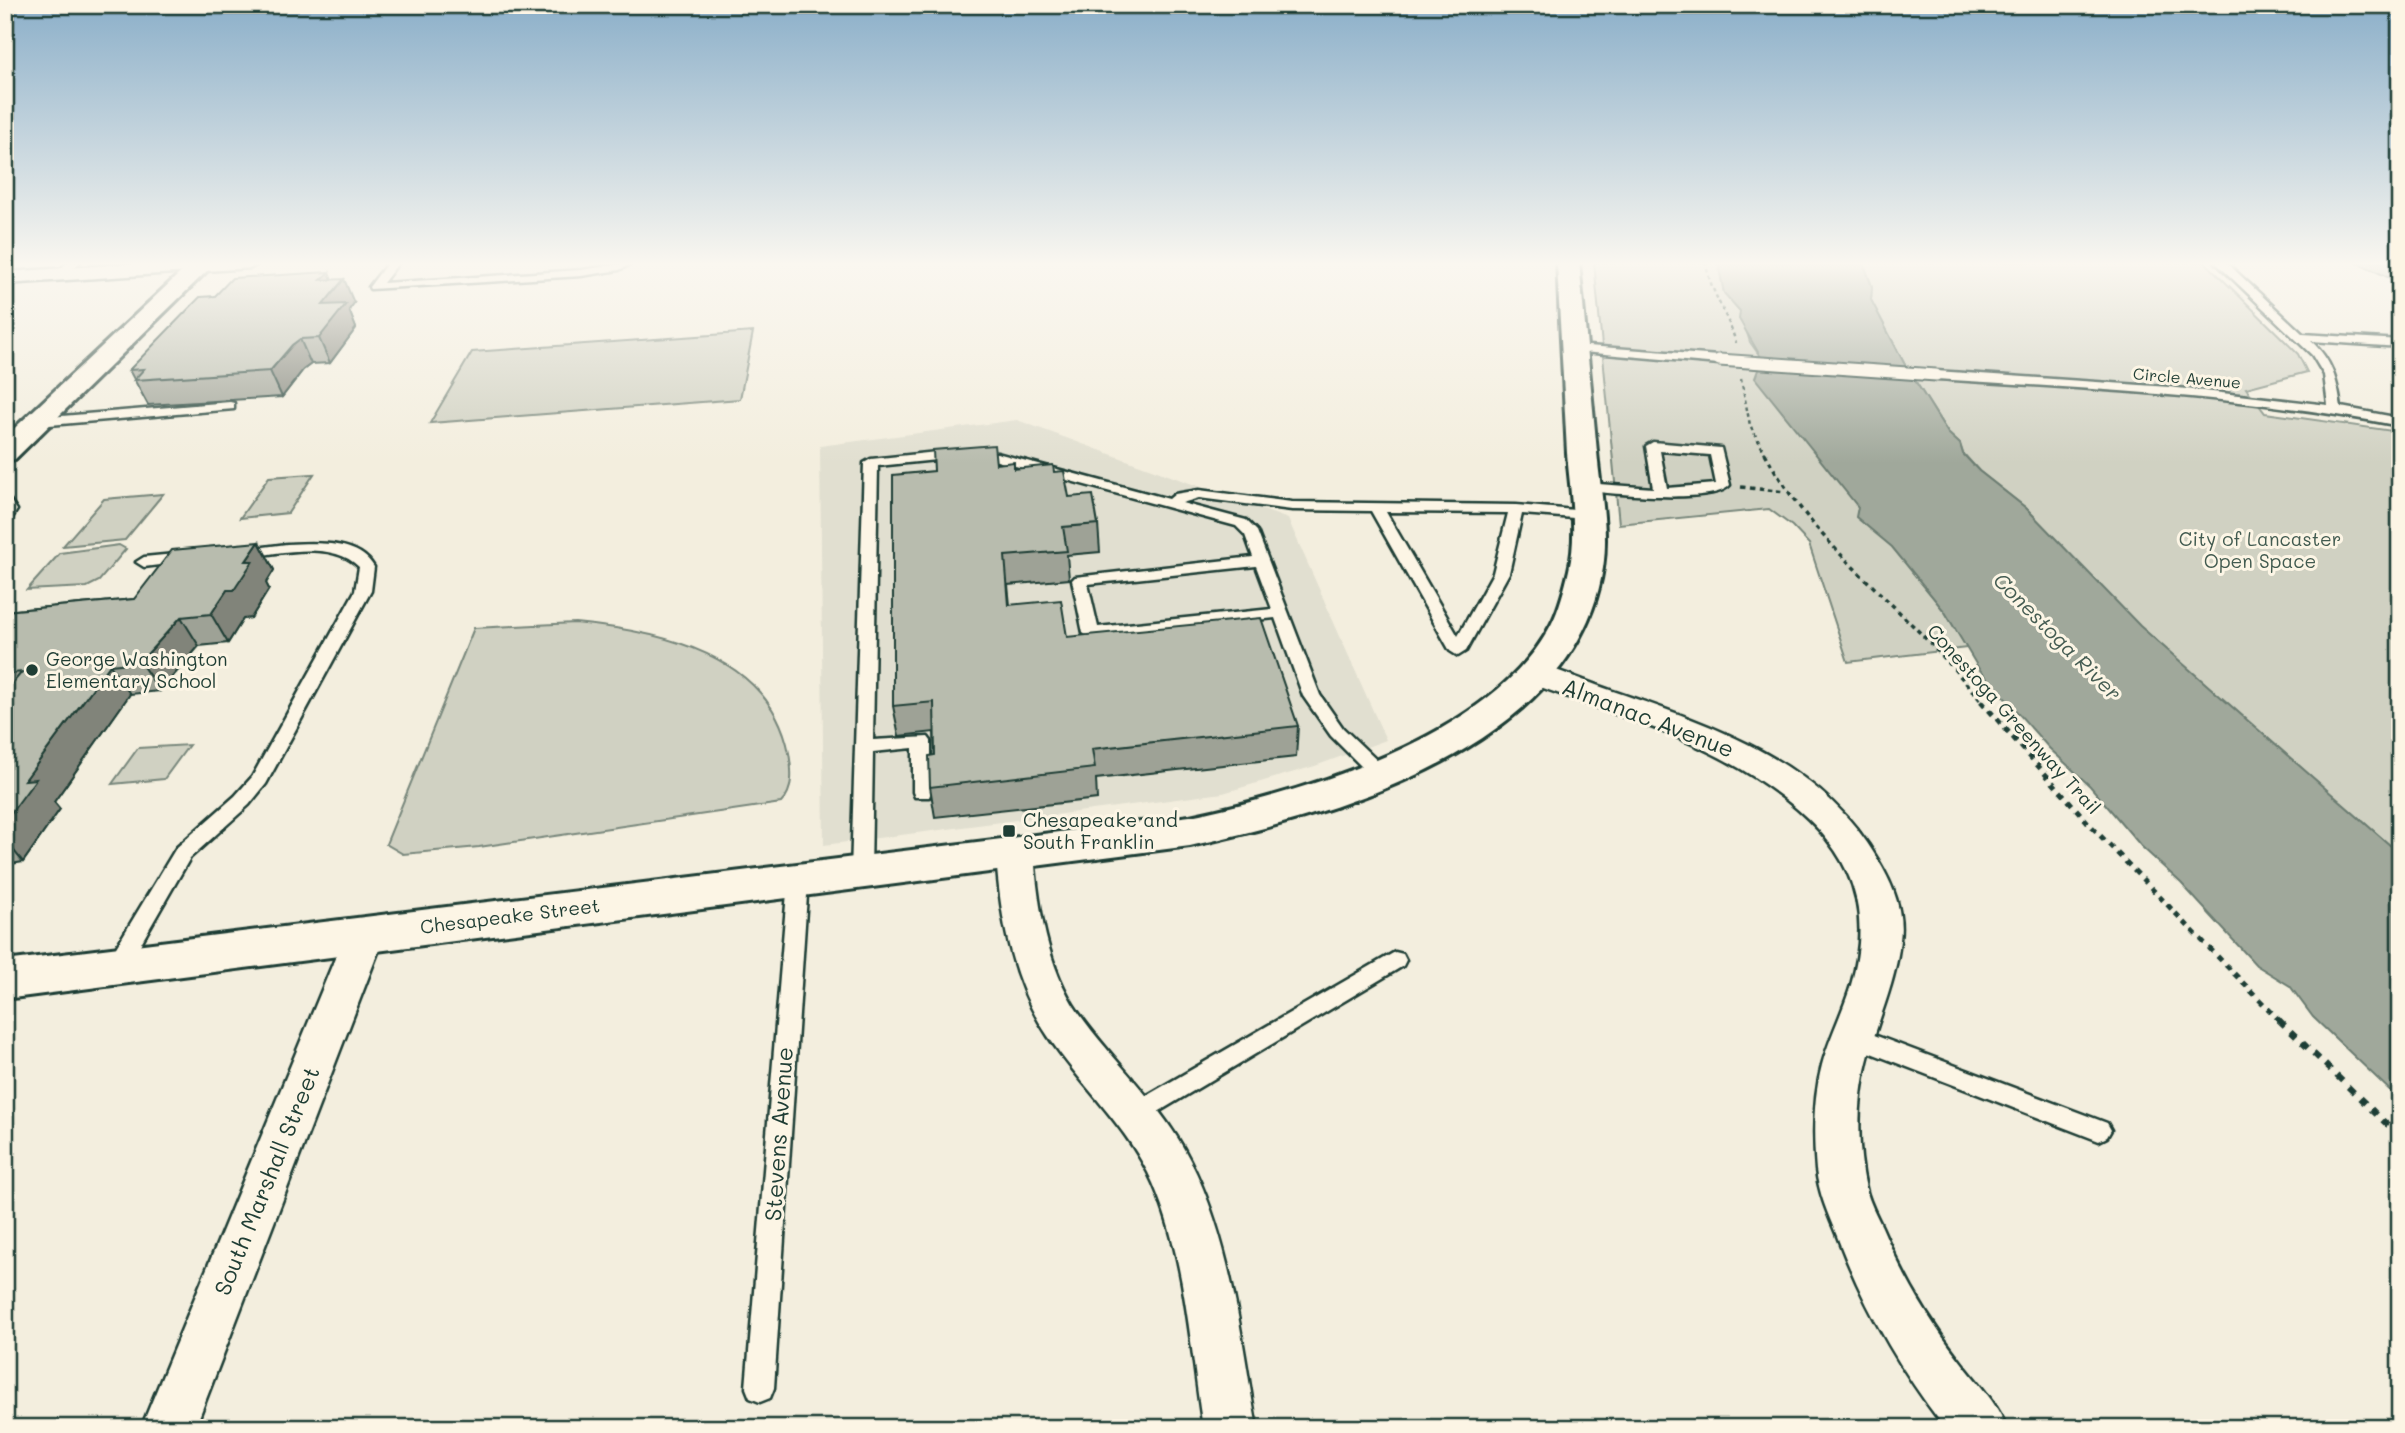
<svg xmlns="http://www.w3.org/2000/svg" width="2405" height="1433" viewBox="0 0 2405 1433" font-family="Mali,sans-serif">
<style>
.built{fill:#e1dfd0}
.green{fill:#d0d1c2;stroke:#78877b;stroke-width:2}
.water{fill:#a0a89b;stroke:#6c7d72;stroke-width:2}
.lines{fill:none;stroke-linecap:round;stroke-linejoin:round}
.lane-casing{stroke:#1f3d34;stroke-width:5}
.street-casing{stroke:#1f3d34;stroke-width:5}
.secondary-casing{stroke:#1f3d34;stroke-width:6}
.path-far3{stroke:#1f3d34;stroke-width:2.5;stroke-dasharray:3.5 3.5;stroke-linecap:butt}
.path-far2{stroke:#1f3d34;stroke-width:3.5;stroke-dasharray:4.5 4.5;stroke-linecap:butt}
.path-far1{stroke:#1f3d34;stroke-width:5;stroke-dasharray:6 6;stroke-linecap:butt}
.path{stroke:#1f3d34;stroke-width:6;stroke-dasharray:8 8;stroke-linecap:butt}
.lane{fill:#fcf5e5;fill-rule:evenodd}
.street{fill:#fcf5e5;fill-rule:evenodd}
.secondary{fill:#fcf5e5;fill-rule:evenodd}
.lane-bridge-casing{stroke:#1f3d34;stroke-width:15;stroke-linecap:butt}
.lane-bridge{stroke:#fcf5e5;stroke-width:11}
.wall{fill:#9ea296;stroke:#1f3d34;stroke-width:2}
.shaded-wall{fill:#81847a;stroke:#1f3d34;stroke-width:2}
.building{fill:#b8bcae;stroke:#1f3d34;stroke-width:2}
.poi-dot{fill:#1f3d34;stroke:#fcf5e5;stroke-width:2.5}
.labels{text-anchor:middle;stroke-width:6;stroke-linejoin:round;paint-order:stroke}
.far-street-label{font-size:16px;fill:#1f3d34;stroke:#fcf5e5}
.park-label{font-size:19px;fill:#425b50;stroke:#fcf5e5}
.poi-label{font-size:19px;fill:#1f3d34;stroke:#fcf5e5;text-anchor:start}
.street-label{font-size:19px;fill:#1f3d34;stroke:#fcf5e5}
.water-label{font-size:21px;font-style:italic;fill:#465d53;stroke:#fcf5e5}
.near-street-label{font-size:23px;fill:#1f3d34;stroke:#fcf5e5}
</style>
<rect width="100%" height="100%" fill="#f3eede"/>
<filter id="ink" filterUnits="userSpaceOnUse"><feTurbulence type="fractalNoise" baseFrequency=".0143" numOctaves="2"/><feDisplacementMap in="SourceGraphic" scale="14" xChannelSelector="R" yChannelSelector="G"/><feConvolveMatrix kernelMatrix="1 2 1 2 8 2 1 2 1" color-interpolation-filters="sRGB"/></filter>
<g filter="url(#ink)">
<!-- built -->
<path class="built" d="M 1017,420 L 1288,519 L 1386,740 L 1315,766 L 1223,793 L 824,845 L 820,446 Z"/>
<!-- green -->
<path class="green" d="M 1594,262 L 1718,262 L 1724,293 L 1740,311 L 1750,342 L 1762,359 L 1756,378 L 1945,612 L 1967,648 L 1848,662 L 1809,544 L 1792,526 L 1769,509 L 1619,524 Z
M 1863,262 L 2205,262 L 2298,354 L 2307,372 L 2246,388 L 2265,413 L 2400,432 L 2400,854 L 2139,626 L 2026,508 L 1979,471 L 1963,453 L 1960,444 L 1948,433 L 1904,363 L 1871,300 L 1872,286 Z
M 753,332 L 740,399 L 430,423 L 472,352 Z
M 314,474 L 288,513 L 240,518 L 269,477 Z
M 163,494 L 125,540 L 63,546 L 104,499 Z
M 119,545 L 126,549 L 99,581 L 87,587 L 27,590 L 60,553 Z
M 575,623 C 660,631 770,654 789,753 C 792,771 794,790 781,803 L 479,847 L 403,854 L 386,844 L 474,628 Z
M 189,745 L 164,779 L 112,784 L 138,748 Z"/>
<!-- water -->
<path class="water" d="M 1718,262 L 1863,262 L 1872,287 L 1871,300 L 1904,363 L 1948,433 L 1960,444 L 1963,454 L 1979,471 L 2026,508 L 2140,626 L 2400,854 L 2400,1100 L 2313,1017 L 2290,986 L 2256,965 L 2181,883 L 2141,846 L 2090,786 L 2049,748 L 1979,669 L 1945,612 L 1892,547 L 1856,517 L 1858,507 L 1755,378 L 1762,359 L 1739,319 L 1740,311 L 1724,293 Z"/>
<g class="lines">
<defs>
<path id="lane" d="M 68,262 L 80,262 L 65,276 L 57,276 L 57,272 Z
M 388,262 L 399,262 L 383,283 L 581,270 L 635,262 L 619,270 L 581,276 L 370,289 L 369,287 Z
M 2215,262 L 2226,262 L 2303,334 L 2400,340 L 2400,347 L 2311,341 C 2332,360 2337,380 2341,407 L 2400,418 L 2400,426 C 2246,396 2092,389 1936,379 L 1930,375 L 1936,371 L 2169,387 L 2328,405 L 2324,375 L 2312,355 Z
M 1575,345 L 1719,356 L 1725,360 L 1719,364 L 1571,351 L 1571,347 Z
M 230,402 L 234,403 L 234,409 L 38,426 L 32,422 L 38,418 Z
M 1653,442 L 1721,448 L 1730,485 C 1714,505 1612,493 1585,491 L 1578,487 L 1585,483 L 1653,488 L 1646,446 ZM 1660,451 L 1710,455 L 1716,484 L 1667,488 Z
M 946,451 L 997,453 L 1169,499 L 1175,494 L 1199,490 L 1292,502 L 1516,505 L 1587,511 L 1594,515 L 1587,519 L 1522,514 L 1509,573 L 1466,651 L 1458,656 L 1450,651 L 1371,511 L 1292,510 L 1199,498 L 1182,503 L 1246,520 L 1257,531 L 1320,695 L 1343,728 L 1389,772 L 1391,776 L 1389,780 L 1375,780 L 1331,736 L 1303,696 L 1275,618 L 1091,638 L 1083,633 L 1072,580 L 1075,577 L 1253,557 L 1245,535 L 1236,526 L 997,461 L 946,459 L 878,466 L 873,740 L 928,737 L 931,741 L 931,792 L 929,797 L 915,797 L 913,792 L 913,748 L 873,752 L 871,873 L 868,878 L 854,878 L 851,873 L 864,463 L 871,459 ZM 1386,512 L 1508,513 L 1493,573 L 1458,636 ZM 1256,566 L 1272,609 L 1098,627 L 1088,584 Z
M 5,499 L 10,500 L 17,510 L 10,521 L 5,522 Z
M 287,544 C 315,543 358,539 374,567 L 371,591 L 266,784 L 249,805 L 190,858 L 125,971 L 117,973 L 109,971 L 106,965 L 109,959 L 176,848 L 235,796 L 252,777 L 355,591 L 359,567 C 332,539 275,554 241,558 L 234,554 L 241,550 Z
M 185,553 L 190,555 L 193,558 L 190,561 L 144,567 L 136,562 L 144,557 Z
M 798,873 L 805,875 L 808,880 L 774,1388 L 770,1398 L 760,1402 L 750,1398 L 746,1388 L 788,880 L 791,875 Z
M 1395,952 L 1403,954 L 1406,960 L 1403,966 L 1143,1121 L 1135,1124 L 1127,1121 L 1123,1114 L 1127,1107 Z
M 1853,1027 L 2107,1123 L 2111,1130 L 2107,1137 L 2099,1141 L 1845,1043 L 1842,1036 L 1845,1029 Z"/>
<path id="street" d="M 156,262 L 261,262 L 251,268 L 5,284 L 5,272 Z
M 1533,663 C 1560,670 1586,682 1613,691 C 1713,725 1822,762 1878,860 C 1893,885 1904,911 1900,940 C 1896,983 1877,1020 1867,1062 C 1857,1102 1857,1148 1866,1188 C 1869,1202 1876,1214 1882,1227 C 1902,1275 1927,1318 1959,1359 C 1976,1382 1996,1401 2007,1428 L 1945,1428 L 1942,1424 C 1897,1365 1863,1305 1837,1236 C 1828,1214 1819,1194 1816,1170 C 1813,1136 1813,1099 1822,1065 C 1829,1038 1843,1012 1851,985 C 1877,896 1842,838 1769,787 C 1696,735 1604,712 1522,680 L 1517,673 L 1522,666 Z
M 1015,841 L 1028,844 L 1034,854 C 1038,906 1047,967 1078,1012 C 1113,1062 1162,1104 1190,1160 C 1232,1243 1241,1338 1257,1428 L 1203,1428 C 1190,1347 1186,1259 1153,1183 C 1129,1128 1081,1086 1048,1036 C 1012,983 1000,917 996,854 L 1002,844 Z
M 365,919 L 379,923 L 385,934 L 195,1428 L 141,1428 L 345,934 L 351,923 Z"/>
<path id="secondary" d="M 192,262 L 216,262 L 15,459 L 5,462 L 5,437 Z
M 1557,262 L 1579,262 C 1585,325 1591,389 1597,452 C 1600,489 1609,530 1603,568 C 1575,747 1340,813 1190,846 L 5,999 L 5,961 L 1190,816 C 1304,792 1493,737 1551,625 C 1559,610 1565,587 1569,570 C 1578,533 1570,491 1567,453 C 1564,390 1560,326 1557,262 Z"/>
</defs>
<!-- lane casing -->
<use href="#lane" class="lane-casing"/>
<!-- street casing -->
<use href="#street" class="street-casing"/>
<!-- secondary casing -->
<use href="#secondary" class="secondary-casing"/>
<!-- path-far3 -->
<path class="path-far3" d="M 1706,262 C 1709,291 1728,314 1736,343
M 1741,379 L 1750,425 L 1766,455"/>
<!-- path-far2 -->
<path class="path-far2" d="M 1765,453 C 1808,534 1868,578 1929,642 C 1948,661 1965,682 1982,702
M 1741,487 L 1785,492"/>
<!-- path-far1 -->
<path class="path-far1" d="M 1981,701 L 2092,827 L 2281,1022"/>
<!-- path -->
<path class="path" d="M 2279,1020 L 2400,1137"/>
<!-- lane -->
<use href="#lane" class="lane"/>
<!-- street -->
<use href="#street" class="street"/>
<!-- secondary -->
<use href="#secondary" class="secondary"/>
<defs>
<path id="lane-bridge" d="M 1719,360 L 1936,375"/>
</defs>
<!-- lane-bridge casing -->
<use href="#lane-bridge" class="lane-bridge-casing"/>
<!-- lane-bridge -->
<use href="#lane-bridge" class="lane-bridge"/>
</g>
<!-- wall -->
<path class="wall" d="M 2356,262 L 2400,262 L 2400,283 Z
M 215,296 L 354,303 L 349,310 L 356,328 L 330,363 L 311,364 L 303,370 L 282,397 L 148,405 L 129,370 Z
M 996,464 L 1014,469 L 1054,472 L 1069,497 L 1098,524 L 1100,552 L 1067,555 L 1069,579 L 1008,585 L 1010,605 L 1067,637 L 1298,726 L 1296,757 L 1096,779 L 1097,799 L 935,817 L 930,787 L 935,755 L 934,732 L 899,736 L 893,706 L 934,471 Z
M 259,542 L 274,570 L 266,583 L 269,589 L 251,618 L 243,619 L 228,643 L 199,646 L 160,691 L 130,694 L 54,802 L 60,809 L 23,862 L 5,865 L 5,611 L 134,599 Z"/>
<!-- shaded-wall -->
<path class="shaded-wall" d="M 329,272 L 336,289 L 344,279 L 354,303 L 349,310 L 356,328 L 330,363 L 319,338 L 323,305 L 321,280 Z
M 300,339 L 311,364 L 303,370 L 282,397 L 270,371 L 292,345 Z
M 259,542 L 274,570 L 266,583 L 269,589 L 251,618 L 243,619 L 228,643 L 211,614 Z
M 181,617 L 199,646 L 160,691 L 140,662 Z
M 110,665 L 130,694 L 54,802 L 60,809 L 23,862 L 5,840 L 5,821 L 25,780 Z"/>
<!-- building -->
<path class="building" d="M 329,272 L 321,280 L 344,279 L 323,305 L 346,304 L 319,338 L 300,339 L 292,345 L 270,371 L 134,380 L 144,369 L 129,370 L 200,297 L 215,296 L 232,278 Z
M 994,445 L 996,464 L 1014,462 L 1014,469 L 1053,465 L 1054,472 L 1064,471 L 1069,497 L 1093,495 L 1098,524 L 1063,527 L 1067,551 L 1005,556 L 1009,605 L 1061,600 L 1067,637 L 1261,618 L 1298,726 L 1092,749 L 1095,768 L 930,787 L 929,756 L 935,755 L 934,702 L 893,706 L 893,475 L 934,471 L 933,450 Z
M 259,542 L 246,561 L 253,561 L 234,590 L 227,590 L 211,614 L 181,617 L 140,662 L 110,665 L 25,780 L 36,779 L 5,821 L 5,692 L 22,672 L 5,674 L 5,611 L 134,599 L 172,550 Z"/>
</g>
<!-- sky -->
<linearGradient id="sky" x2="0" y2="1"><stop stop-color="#8bafc9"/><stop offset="0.57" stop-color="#faf7f0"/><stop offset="1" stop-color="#faf7f0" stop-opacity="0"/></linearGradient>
<rect width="2405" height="463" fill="url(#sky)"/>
<!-- markers -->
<g class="poi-dot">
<circle cx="32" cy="670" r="7"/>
<rect x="1002" y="824" width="14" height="14" rx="3.5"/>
</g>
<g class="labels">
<!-- far-street labels -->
<g class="far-street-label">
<text transform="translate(2187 378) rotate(5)" y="6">Circle Avenue</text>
</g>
<!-- park labels -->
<g class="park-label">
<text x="2260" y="546">City of Lancaster<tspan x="2260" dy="22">Open Space</tspan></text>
</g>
<!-- poi labels -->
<g class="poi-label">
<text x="46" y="666">George Washington<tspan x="46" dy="22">Elementary School</tspan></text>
<text x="1023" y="827">Chesapeake and<tspan x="1023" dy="22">South Franklin</tspan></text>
</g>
<!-- street labels -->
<g class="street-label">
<text transform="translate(2014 719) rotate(48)" y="7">Conestoga Greenway Trail</text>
<text transform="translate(510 916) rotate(-7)" y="7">Chesapeake Street</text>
</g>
<!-- water labels -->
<g class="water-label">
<text transform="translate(2057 637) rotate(45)" y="7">Conestoga River</text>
</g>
<!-- near-street labels -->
<g class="near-street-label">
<text transform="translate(1648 718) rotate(21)" y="8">Almanac Avenue</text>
<text transform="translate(779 1134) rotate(-86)" y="8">Stevens Avenue</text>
<text transform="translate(267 1181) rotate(-68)" y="8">South Marshall Street</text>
</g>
</g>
<!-- margin -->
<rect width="2405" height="1433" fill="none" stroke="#fcf5e5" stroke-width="28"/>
<rect x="14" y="14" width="2377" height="1405" fill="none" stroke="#1f3d34" stroke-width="2.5" filter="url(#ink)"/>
</svg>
